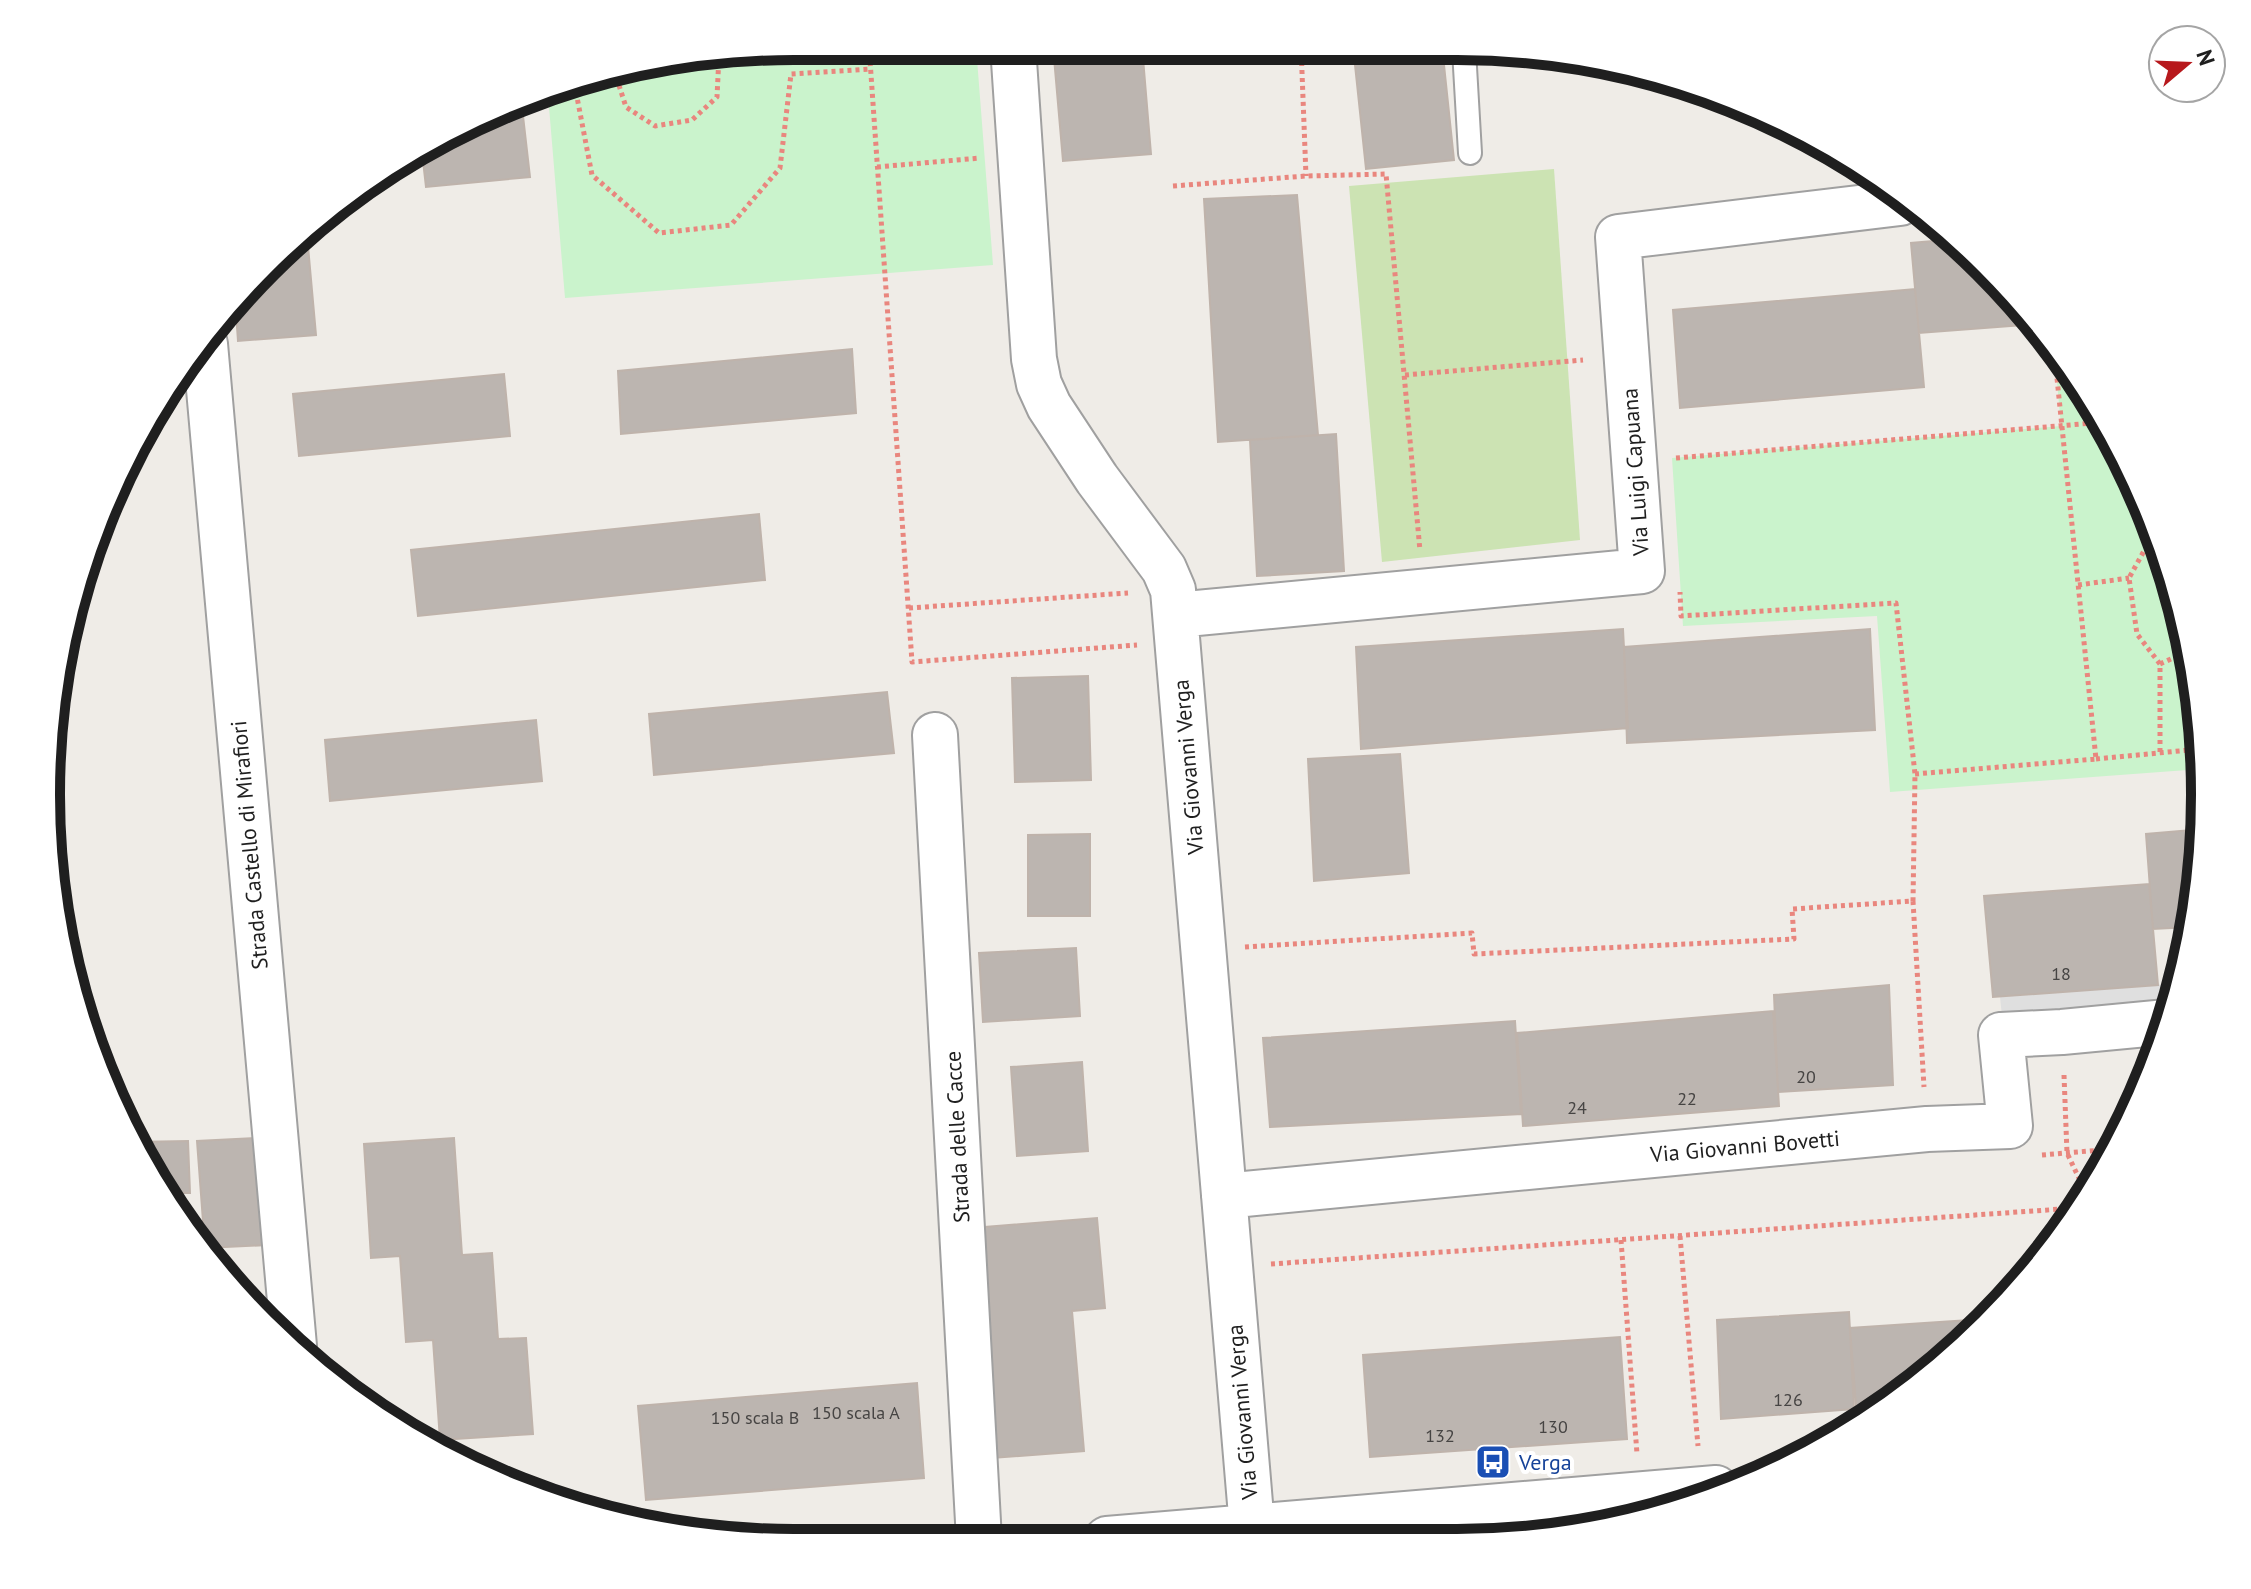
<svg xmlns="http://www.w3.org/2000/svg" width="2251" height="1589" viewBox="0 0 2251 1589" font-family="'PT Sans',sans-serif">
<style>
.grass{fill:#cce3b3}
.park{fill:#caf3cc}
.parking{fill:#dfdfdf}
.building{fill:#bcb5b0;stroke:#bfb3ab;stroke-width:2}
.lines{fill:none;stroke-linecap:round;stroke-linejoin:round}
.service-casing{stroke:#a0a0a0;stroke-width:26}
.minor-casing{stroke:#a0a0a0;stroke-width:48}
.tertiary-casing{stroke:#a0a0a0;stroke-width:48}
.path{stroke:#e9867e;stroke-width:5;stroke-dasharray:4 4;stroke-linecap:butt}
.service{stroke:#fff;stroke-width:22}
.minor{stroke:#fff;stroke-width:44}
.tertiary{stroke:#fff;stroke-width:44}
.labels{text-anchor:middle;stroke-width:8;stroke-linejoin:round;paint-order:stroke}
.number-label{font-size:18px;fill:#464443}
.street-label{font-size:22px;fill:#1f1f1f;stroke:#fff}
.transit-label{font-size:22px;fill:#164399;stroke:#fff;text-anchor:start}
.rim{fill:none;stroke:#1f1f1f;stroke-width:10}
</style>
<rect width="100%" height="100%" fill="#efece7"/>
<!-- grass -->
<path class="grass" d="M 1554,169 L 1580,540 L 1382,562 L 1349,186 Z"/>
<!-- park -->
<path class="park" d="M 794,46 L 976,46 L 993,265 L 565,298 L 548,95 L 575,92 L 575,83 L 600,72 Z
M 2054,349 L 2104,420 L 2165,553 L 2199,696 L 2201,769 L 1890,792 L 1877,616 L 1683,626 L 1672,458 L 2061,426 Z"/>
<!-- parking -->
<path class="parking" d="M 2180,983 L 2170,1014 L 2003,1026 L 2000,997 Z"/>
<!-- building -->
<path class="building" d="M 1053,46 L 1142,46 L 1151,154 L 1063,161 Z
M 1353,46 L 1442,46 L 1454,160 L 1366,169 Z
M 522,107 L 530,177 L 426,187 L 422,152 Z
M 1297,195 L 1318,435 L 1218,442 L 1204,199 Z
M 307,235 L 316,335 L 238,341 L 235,298 Z
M 1945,240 L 2019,301 L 2036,324 L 1919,333 L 1911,243 Z
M 1915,289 L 1924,387 L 1680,408 L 1673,310 Z
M 852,349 L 856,413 L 621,434 L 618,371 Z
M 504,374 L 510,436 L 299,456 L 293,394 Z
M 1336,434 L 1344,571 L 1257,576 L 1250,440 Z
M 759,514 L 765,580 L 418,616 L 411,550 Z
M 1623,629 L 1628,728 L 1361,749 L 1356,647 Z
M 1870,629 L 1875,730 L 1627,743 L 1624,647 Z
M 1088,676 L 1091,780 L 1015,782 L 1012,678 Z
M 887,692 L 894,753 L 654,775 L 649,714 Z
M 536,720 L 542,781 L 330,801 L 325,740 Z
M 1400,754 L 1409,873 L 1314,881 L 1308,759 Z
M 2203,829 L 2203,843 L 2190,927 L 2153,929 L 2146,834 Z
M 1090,834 L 1090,916 L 1028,916 L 1028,835 Z
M 2149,884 L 2158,985 L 1993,997 L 1984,896 Z
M 1076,948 L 1080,1016 L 983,1022 L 979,953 Z
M 1889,985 L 1893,1085 L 1778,1092 L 1774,995 Z
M 1773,1011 L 1779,1106 L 1523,1126 L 1517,1033 Z
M 1515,1021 L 1521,1114 L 1270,1127 L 1263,1038 Z
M 1082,1062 L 1088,1151 L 1017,1156 L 1011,1067 Z
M 258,1138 L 267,1245 L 205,1248 L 197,1141 Z
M 454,1138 L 462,1255 L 492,1253 L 498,1339 L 526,1338 L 533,1434 L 440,1440 L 433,1340 L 406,1342 L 400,1256 L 371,1258 L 364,1144 Z
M 188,1141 L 190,1193 L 168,1193 L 134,1142 Z
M 1097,1218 L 1105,1308 L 1072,1311 L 1084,1451 L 992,1458 L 973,1228 Z
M 1849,1312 L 1854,1409 L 1721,1419 L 1717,1320 Z
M 1986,1319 L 1950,1357 L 1857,1418 L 1850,1328 Z
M 1620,1337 L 1627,1439 L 1370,1457 L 1363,1355 Z
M 917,1383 L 924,1478 L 646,1500 L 638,1406 Z"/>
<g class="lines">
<defs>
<path id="service" d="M 1470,153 L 1464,50 L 1485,49"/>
<path id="minor" d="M 1013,46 L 1034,359 L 1039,384 L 1049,406 L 1097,479 L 1164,569 L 1173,590 L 1252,1527
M 1176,615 L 1642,571 L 1618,237 L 1900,203
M 935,735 L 979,1540
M 1224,1196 L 1927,1129 L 2010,1126 L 2001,1035 L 2062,1032 L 2167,1022
M 1107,1539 L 1716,1488"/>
<path id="tertiary" d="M 205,344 L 294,1346"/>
</defs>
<!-- service casing -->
<use href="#service" class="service-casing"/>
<!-- minor casing -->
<use href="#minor" class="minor-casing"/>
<!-- tertiary casing -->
<use href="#tertiary" class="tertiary-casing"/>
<!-- path -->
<path class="path" d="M 869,46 L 912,662 L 1137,645
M 1301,46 L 1306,176
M 614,70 L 626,107 L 655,126 L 692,120 L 717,97 L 719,56
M 576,92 L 592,175 L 659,233 L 731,225 L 780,168 L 791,74 L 871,69
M 877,167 L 980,158
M 1173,186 L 1306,176 L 1386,174 L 1420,551
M 1405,375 L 1583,360
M 1676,458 L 2105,422
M 2155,531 L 2129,578 L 2137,634 L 2160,664 L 2160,753
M 2078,585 L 2129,578
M 909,608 L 1128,593
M 2160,664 L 2188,651
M 2096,759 L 2200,749
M 1915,774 L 2096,759 L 2054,349
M 1913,901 L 1924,1087
M 1245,947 L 1472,933 L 1474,954 L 1794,939 L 1792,909 L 1913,901 L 1915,774 L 1896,603 L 1681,616 L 1680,592
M 2172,981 L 2171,963 L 2184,961
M 2064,1075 L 2067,1153 L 2086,1193
M 2042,1155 L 2113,1149
M 1680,1236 L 1698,1446
M 1621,1240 L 1637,1454
M 1271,1264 L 2076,1208
M 331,1365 L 356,1399"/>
<!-- service -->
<use href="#service" class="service"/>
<!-- minor -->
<use href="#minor" class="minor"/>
<!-- tertiary -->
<use href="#tertiary" class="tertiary"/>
</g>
<!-- icons -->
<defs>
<symbol id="bus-square" viewBox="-11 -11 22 22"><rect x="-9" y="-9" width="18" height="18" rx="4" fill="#1a4fb4" stroke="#fff"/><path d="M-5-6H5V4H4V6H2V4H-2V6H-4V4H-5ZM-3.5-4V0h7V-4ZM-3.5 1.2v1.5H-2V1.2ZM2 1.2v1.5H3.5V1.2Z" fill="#fff"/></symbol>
</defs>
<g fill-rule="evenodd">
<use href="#bus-square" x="1473" y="1442" width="40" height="40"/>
</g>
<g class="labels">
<!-- number labels -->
<g class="number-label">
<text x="2061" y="980">18</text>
<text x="1806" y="1083">20</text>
<text x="1687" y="1105">22</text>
<text x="1577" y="1114">24</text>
<text x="1788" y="1406">126</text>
<text x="856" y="1419">150 scala A</text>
<text x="755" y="1424">150 scala B</text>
<text x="1553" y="1433">130</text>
<text x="1440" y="1442">132</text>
</g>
<!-- street labels -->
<g class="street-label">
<text transform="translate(1635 472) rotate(-94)" y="8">Via Luigi Capuana</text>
<text transform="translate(1188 767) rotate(-95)" y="8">Via Giovanni Verga</text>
<text transform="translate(249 845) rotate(-95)" y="8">Strada Castello di Mirafiori</text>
<text transform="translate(957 1137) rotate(-93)" y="8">Strada delle Cacce</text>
<text transform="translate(1745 1146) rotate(-5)" y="8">Via Giovanni Bovetti</text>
<text transform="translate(1242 1412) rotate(-95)" y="8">Via Giovanni Verga</text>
</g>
<!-- transit labels -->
<g class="transit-label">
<text x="1519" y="1470">Verga</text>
</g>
</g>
<!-- crop -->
<path d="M0 0H2251V1589H0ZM794 60H1457A734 734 0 0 1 2191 794V795A734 734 0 0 1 1457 1529H794A734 734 0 0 1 60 795V794A734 734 0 0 1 794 60Z" fill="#fff" fill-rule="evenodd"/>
<path class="rim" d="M794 60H1457A734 734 0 0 1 2191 794V795A734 734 0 0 1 1457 1529H794A734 734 0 0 1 60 795V794A734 734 0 0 1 794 60Z"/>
<!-- north arrow -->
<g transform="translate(2187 64) rotate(71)"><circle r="38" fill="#ffffff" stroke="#a5a5a5" stroke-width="2"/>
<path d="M0-6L14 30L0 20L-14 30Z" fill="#b7181c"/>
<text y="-12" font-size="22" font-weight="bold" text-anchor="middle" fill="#1f1f1f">N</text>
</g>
</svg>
